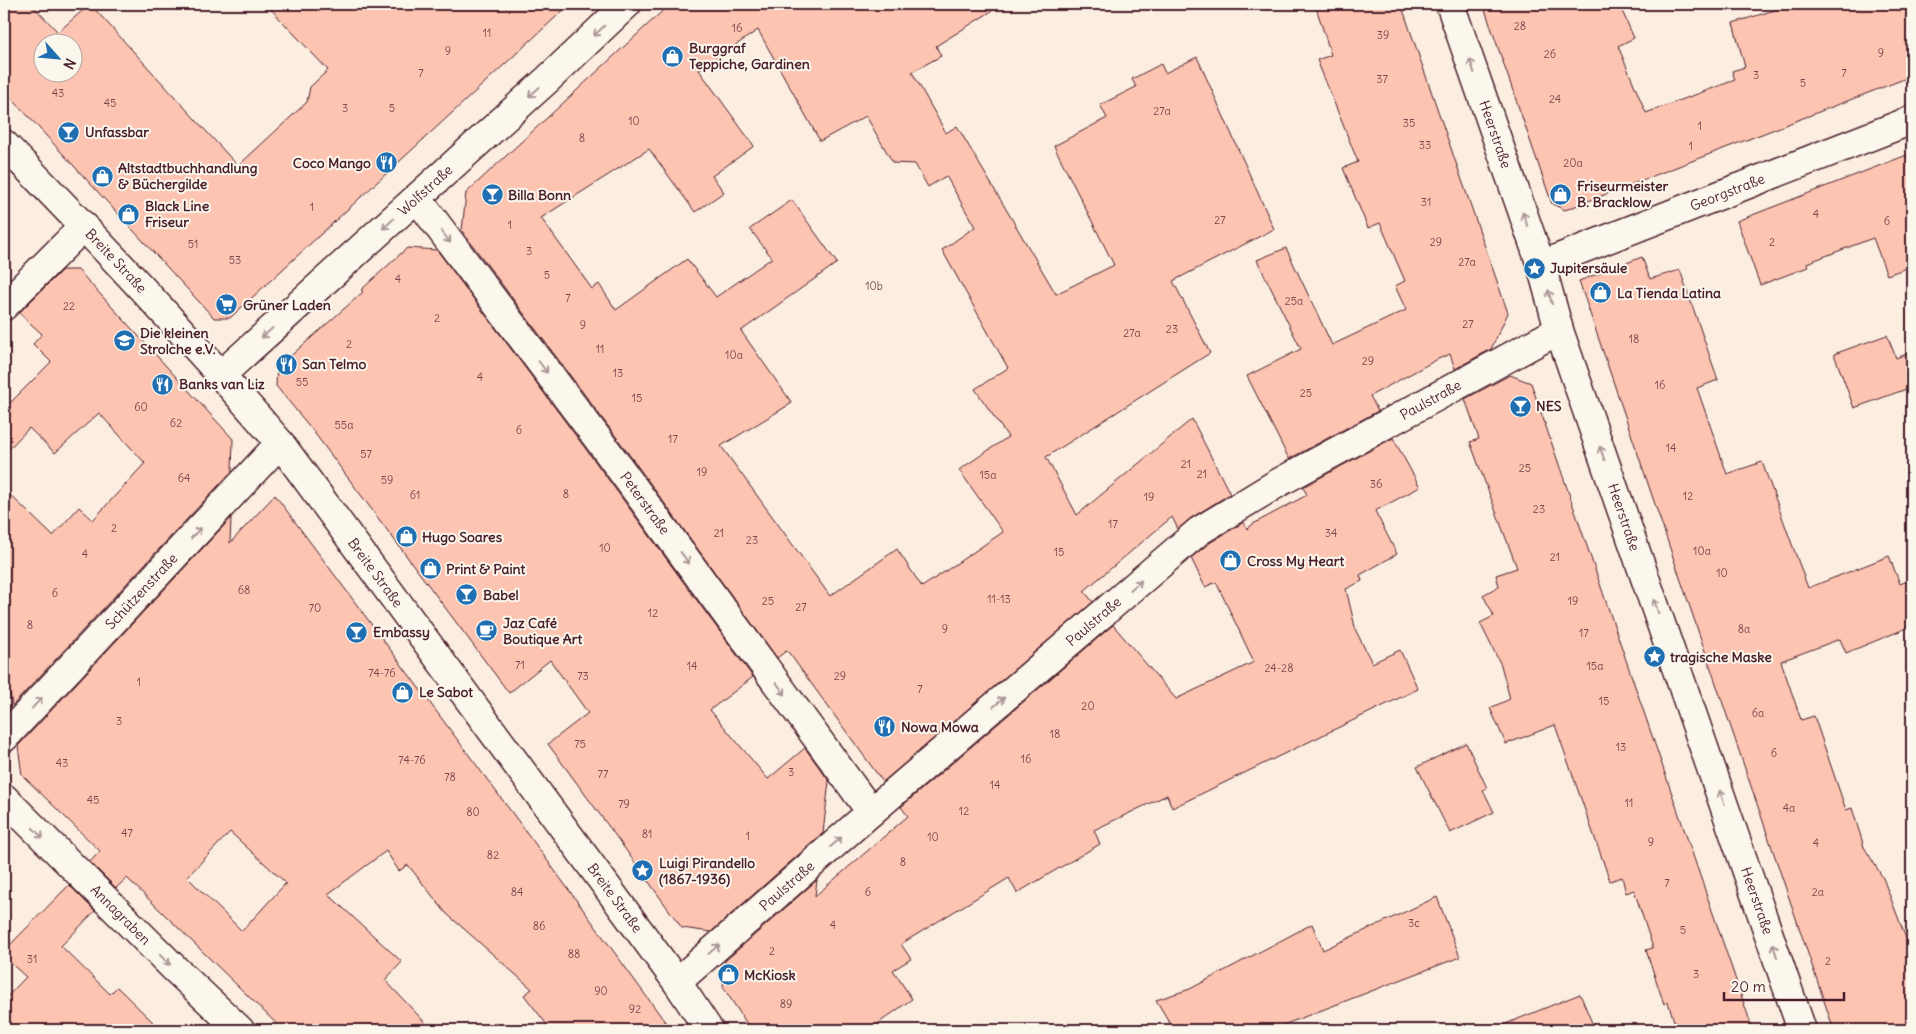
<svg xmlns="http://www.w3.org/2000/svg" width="1916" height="1034" viewBox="0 0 1916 1034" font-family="Delius,sans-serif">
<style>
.building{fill:#fdc4b2;stroke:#4a1f2b;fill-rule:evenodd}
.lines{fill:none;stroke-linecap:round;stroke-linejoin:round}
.minor-casing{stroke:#4a1f2b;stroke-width:31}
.minor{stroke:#fbf7ec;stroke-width:28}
.oneway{stroke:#ab9695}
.labels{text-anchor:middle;stroke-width:4;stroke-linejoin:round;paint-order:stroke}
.number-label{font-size:11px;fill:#77484d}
.poi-label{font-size:14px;font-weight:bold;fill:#4a1f2b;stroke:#fbf7ec;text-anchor:start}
.street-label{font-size:14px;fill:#4a1f2b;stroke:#fbf7ec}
</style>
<rect width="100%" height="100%" fill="#fbede0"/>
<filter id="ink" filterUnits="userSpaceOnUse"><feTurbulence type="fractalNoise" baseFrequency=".02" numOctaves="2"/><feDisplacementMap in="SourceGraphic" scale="10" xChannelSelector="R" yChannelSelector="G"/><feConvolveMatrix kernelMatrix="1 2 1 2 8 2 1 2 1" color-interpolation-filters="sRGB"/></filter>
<g filter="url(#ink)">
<!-- building -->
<path class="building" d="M 4,4 L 31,4 L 58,32 L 90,4 L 238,166 L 307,102 L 310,87 L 328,70 L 266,4 L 570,4 L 230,318 L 214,318 L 4,90 ZM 42,42 L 72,42 L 72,72 L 42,72 Z
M 670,4 L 1003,4 L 936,46 L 941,56 L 912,72 L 946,133 L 957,126 L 1056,294 L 1114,265 L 1054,146 L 1107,118 L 1100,105 L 1136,87 L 1132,79 L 1161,64 L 1165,73 L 1197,57 L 1274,229 L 1173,281 L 1210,353 L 1046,457 L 1077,515 L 1192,419 L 1230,494 L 1191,518 L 1178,529 L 1172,517 L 1084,591 L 1093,602 L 883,782 L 789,653 L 786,651 L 777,658 L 620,442 L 462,231 L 466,193 ZM 758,30 L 820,141 L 866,116 L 893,163 L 915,164 L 928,187 L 946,176 L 975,227 L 942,250 L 1008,368 L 975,389 L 1008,437 L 959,470 L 1003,532 L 922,587 L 897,549 L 830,596 L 721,446 L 792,403 L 741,331 L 837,263 L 792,200 L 750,229 L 772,258 L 716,297 L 687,259 L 616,310 L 599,284 L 592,289 L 541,218 L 649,149 L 695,212 L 724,192 L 712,176 L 754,146 L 699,70 Z
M 1315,4 L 1401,4 L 1508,313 L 1491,349 L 1455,369 L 1450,354 L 1436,360 L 1370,396 L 1378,411 L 1289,459 L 1247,376 L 1301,349 L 1257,260 L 1286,248 L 1332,345 L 1406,310 L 1395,286 L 1405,281 L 1380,223 L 1368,228 L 1343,168 L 1358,162 L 1317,60 L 1331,55 Z
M 1483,4 L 1619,4 L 1634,38 L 1618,46 L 1646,113 L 1735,80 L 1732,71 L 1745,67 L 1733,23 L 1794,4 L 1912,4 L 1912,76 L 1565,210 L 1552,204 Z
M 1912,153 L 1912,266 L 1887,275 L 1873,238 L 1807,263 L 1808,267 L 1760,285 L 1737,221 Z
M 407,248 L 437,250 L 594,460 L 753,677 L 710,710 L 768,779 L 805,748 L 829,781 L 823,833 L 711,932 L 682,928 L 615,835 L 548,744 L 588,713 L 550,660 L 509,693 L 310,427 L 276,386 L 277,368 L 363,292 L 361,290 Z
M 1642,257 L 1650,279 L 1680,270 L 1718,380 L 1697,388 L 1727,474 L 1762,462 L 1808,588 L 1889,556 L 1900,584 L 1912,579 L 1912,626 L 1846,653 L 1840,639 L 1781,661 L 1801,720 L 1814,716 L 1846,810 L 1852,808 L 1864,847 L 1883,878 L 1912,954 L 1912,1030 L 1834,1030 L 1579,281 Z
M 62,270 L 78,270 L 233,439 L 232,471 L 12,706 L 10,693 L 4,701 L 4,489 L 53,536 L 79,507 L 93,520 L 145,463 L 99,413 L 55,453 L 29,428 L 4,454 L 4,409 L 51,362 L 33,344 L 42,334 L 19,313 Z
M 1887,335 L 1896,358 L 1912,352 L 1912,387 L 1854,408 L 1834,354 Z
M 1510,375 L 1531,383 L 1753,1030 L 1679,1030 L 1675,1021 L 1674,1021 L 1668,1002 L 1664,1004 L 1646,950 L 1653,948 L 1634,890 L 1626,893 L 1622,877 L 1610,881 L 1555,725 L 1506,744 L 1490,708 L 1510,699 L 1501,665 L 1480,623 L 1494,616 L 1483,595 L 1499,586 L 1496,575 L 1517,568 L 1470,442 L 1479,439 L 1465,399 Z
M 1393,438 L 1420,487 L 1375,511 L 1397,554 L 1360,575 L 1362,581 L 1346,589 L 1356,631 L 1372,663 L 1400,650 L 1418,689 L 1172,808 L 1167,795 L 1094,830 L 1100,844 L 1017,893 L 1009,878 L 901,944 L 911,959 L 893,970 L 912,999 L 869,1030 L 751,1030 L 723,987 L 725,961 L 817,880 L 815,896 L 908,816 L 901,807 L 1113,625 L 1176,699 L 1254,662 L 1216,582 L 1205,587 L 1191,558 L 1208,544 L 1244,522 L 1247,529 L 1253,524 L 1307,495 L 1303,487 Z
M 275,495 L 536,845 L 671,1030 L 551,1030 L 524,995 L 532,989 L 446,913 L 408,865 L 399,871 L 386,851 L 328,894 L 402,962 L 385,980 L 432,1030 L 283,1030 L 127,878 L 116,888 L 90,862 L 100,851 L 22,775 L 18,746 L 231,518 L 230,543 ZM 230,832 L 286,883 L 242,931 L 187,877 Z
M 1466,743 L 1487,788 L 1483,790 L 1494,812 L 1450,833 L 1417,767 Z
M 69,885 L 95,911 L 61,946 L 110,994 L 117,987 L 161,1030 L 4,1030 L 4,1000 L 26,977 L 4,957 L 4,951 Z
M 1437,897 L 1460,957 L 1270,1030 L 1174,1030 L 1156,1000 L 1190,989 L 1312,924 L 1323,950 Z
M 1580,994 L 1595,1030 L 1493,1030 L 1493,1029 Z"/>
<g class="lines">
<defs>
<g id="minor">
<path id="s1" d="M 1450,4 L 1541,265 L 1559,330 L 1802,1030"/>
<path id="s2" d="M 4,144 C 99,241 192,340 280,443 L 677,982 L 709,1030"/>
<path id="s3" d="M 417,198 L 607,451 L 871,812"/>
<path id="s4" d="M 1541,265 L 1912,120"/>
<path d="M 4,306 L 84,226"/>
<path id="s5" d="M 222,374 L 547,80 L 627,4"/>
<path id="s6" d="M 4,738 L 280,443"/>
<path id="s7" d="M 4,798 L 175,969 L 240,1030"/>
<path id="s8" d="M 677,982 L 871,812 L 1199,531 L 1278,483 L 1559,330"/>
</g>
</defs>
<!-- minor casing -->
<use href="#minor" class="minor-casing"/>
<!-- minor -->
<use href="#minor" class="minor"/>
</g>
<!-- one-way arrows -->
<defs><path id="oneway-shaft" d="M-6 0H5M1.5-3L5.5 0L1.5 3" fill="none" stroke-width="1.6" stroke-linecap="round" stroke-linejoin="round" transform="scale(1.25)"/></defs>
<g class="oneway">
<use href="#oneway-shaft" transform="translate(599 31) rotate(136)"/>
<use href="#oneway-shaft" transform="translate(1472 66) rotate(-109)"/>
<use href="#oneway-shaft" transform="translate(534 92) rotate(138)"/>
<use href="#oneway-shaft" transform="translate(1525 219) rotate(-109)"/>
<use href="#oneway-shaft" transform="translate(388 224) rotate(138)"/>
<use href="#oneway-shaft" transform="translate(446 237) rotate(53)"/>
<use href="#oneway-shaft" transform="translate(1550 297) rotate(-105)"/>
<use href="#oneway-shaft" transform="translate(267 333) rotate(138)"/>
<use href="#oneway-shaft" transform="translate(543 367) rotate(53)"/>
<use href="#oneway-shaft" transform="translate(1602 453) rotate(-109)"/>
<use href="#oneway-shaft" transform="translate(196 533) rotate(-47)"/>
<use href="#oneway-shaft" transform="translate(685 558) rotate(54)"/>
<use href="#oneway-shaft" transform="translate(1136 585) rotate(-41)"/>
<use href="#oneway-shaft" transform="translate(1656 606) rotate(-109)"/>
<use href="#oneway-shaft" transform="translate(781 689) rotate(54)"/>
<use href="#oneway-shaft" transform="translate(999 702) rotate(-41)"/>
<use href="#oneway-shaft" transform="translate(37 703) rotate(-47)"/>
<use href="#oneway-shaft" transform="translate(1722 797) rotate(-109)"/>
<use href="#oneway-shaft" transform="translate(38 833) rotate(45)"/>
<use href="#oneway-shaft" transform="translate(836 842) rotate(-41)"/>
<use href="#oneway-shaft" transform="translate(714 949) rotate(-41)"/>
<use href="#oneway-shaft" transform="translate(1775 951) rotate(-109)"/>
<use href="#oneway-shaft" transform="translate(165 960) rotate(45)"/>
</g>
</g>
<!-- icons -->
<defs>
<symbol id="shop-disc" viewBox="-11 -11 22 22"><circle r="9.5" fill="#1f6fb2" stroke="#fbf7ec"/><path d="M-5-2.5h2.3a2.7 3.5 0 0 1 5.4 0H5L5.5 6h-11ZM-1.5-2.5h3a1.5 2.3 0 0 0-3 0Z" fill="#fff"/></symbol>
<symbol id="bar-disc" viewBox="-11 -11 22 22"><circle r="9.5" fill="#1f6fb2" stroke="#fbf7ec"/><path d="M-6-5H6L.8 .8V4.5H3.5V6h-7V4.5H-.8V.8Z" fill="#fff"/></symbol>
<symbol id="restaurant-disc" viewBox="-11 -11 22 22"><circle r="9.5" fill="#1f6fb2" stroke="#fbf7ec"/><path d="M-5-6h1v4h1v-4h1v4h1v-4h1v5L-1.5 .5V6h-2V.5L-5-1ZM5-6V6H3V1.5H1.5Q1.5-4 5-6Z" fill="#fff"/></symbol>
<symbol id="sight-disc" viewBox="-11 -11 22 22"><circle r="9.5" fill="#1f6fb2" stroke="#fbf7ec"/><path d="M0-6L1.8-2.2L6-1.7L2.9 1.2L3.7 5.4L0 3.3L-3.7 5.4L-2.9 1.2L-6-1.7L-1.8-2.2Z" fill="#fff"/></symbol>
<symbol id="supermarket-disc" viewBox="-11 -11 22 22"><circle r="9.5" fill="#1f6fb2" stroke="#fbf7ec"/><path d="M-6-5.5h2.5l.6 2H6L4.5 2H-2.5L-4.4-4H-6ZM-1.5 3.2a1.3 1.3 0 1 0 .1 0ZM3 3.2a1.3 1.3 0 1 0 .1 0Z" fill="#fff"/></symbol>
<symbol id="school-disc" viewBox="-11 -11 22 22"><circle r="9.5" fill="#1f6fb2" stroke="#fbf7ec"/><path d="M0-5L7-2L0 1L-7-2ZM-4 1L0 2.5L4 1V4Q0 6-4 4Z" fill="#fff"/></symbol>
<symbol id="cafe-disc" viewBox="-11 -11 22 22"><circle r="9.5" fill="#1f6fb2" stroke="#fbf7ec"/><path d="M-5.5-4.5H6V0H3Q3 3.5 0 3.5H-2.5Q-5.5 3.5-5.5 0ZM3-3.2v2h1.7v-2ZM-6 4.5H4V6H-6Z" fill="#fff"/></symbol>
</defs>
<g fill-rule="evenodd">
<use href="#shop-disc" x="660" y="44" width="25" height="25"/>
<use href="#bar-disc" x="56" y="120" width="25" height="25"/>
<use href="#restaurant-disc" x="374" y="150" width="25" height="25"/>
<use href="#shop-disc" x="90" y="164" width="25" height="25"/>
<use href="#shop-disc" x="1548" y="182" width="25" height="25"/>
<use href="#bar-disc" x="480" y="182" width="25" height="25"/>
<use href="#shop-disc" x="116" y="202" width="25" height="25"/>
<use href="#sight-disc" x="1522" y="256" width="25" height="25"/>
<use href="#shop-disc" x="1588" y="280" width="25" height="25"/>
<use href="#supermarket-disc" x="214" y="292" width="25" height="25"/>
<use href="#school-disc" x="112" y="328" width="25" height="25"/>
<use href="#restaurant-disc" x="274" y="352" width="25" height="25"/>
<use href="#restaurant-disc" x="150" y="372" width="25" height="25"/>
<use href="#bar-disc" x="1508" y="394" width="25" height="25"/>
<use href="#shop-disc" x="394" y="524" width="25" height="25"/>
<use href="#shop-disc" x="1218" y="548" width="25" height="25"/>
<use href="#shop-disc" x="418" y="556" width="25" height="25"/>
<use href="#bar-disc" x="454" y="582" width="25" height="25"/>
<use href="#cafe-disc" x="474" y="618" width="25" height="25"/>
<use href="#bar-disc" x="344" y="620" width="25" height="25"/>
<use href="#sight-disc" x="1642" y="644" width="25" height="25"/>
<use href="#shop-disc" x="390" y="680" width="25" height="25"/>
<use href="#restaurant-disc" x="872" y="714" width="25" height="25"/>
<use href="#sight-disc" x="630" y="858" width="25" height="25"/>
<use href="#shop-disc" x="716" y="962" width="25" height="25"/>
</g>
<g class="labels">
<!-- number labels -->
<g class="number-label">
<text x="1520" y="30">28</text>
<text x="737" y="32">16</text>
<text x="487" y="37">11</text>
<text x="1383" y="39">39</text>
<text x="448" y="55">9</text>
<text x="1881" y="57">9</text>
<text x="1550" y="58">26</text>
<text x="421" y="77">7</text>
<text x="1844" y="77">7</text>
<text x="1756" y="79">3</text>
<text x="1382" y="83">37</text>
<text x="1803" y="87">5</text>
<text x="58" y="97">43</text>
<text x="1555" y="103">24</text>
<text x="110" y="107">45</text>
<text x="345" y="112">3</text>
<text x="392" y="112">5</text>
<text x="1162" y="115">27a</text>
<text x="634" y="125">10</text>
<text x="1409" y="127">35</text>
<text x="1700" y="130">1</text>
<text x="582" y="142">8</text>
<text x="1425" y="149">33</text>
<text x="1691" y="150">1</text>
<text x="1573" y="167">20a</text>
<text x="1426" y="206">31</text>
<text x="312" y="211">1</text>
<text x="1816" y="218">4</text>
<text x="1220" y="224">27</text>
<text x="1887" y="225">6</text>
<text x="510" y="229">1</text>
<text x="1436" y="246">29</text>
<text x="1772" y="246">2</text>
<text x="193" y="248">51</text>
<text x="529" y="255">3</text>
<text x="235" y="264">53</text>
<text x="1467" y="266">27a</text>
<text x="547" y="279">5</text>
<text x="398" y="283">4</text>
<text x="874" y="290">10b</text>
<text x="568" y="302">7</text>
<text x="1294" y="305">25a</text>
<text x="69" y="310">22</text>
<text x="437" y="322">2</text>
<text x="1468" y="328">27</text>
<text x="583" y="329">9</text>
<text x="1172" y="333">23</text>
<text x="1132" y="337">27a</text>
<text x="1634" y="343">18</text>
<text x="349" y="348">2</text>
<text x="600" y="353">11</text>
<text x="734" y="359">10a</text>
<text x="1368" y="365">29</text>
<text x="618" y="377">13</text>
<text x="480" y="381">4</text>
<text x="302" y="386">55</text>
<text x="1660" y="389">16</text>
<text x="1306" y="397">25</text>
<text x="637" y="402">15</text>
<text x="141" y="411">60</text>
<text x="176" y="427">62</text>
<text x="344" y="429">55a</text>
<text x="519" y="434">6</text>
<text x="673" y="443">17</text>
<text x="1671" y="452">14</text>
<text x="366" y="458">57</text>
<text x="1186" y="468">21</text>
<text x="1525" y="472">25</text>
<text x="702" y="476">19</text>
<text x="1202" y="478">21</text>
<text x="988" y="479">15a</text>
<text x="184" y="482">64</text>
<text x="387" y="484">59</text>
<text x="1376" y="488">36</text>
<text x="566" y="498">8</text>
<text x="415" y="499">61</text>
<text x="1688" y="500">12</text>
<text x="1149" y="501">19</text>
<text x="1539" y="513">23</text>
<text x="1113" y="528">17</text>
<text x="114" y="532">2</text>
<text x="719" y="537">21</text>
<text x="1331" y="537">34</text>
<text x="752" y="544">23</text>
<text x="605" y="552">10</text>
<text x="1702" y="555">10a</text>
<text x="1059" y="556">15</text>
<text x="85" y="558">4</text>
<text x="1555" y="561">21</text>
<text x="1722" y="577">10</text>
<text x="244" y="594">68</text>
<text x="55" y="597">6</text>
<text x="999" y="603">11-13</text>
<text x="768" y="605">25</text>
<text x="1573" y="605">19</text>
<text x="801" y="611">27</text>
<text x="315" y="612">70</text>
<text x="653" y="617">12</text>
<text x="30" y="629">8</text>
<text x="945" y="633">9</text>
<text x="1744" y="633">8a</text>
<text x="1584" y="637">17</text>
<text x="520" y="669">71</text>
<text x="692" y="670">14</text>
<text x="1595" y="670">15a</text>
<text x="1279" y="672">24-28</text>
<text x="382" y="677">74-76</text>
<text x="583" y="680">73</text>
<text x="840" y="680">29</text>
<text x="139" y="686">1</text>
<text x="920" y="693">7</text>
<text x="1604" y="705">15</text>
<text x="1088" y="710">20</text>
<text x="1758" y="717">6a</text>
<text x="119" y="725">3</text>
<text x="1055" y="738">18</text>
<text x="580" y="748">75</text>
<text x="1621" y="751">13</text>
<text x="1774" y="757">6</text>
<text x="1026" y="763">16</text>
<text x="412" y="764">74-76</text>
<text x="62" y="767">43</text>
<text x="791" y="776">3</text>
<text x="603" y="778">77</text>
<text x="450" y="781">78</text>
<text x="995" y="789">14</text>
<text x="93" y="804">45</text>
<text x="1629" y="807">11</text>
<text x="624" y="808">79</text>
<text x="1789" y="812">4a</text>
<text x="964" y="815">12</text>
<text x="473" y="816">80</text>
<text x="127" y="837">47</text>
<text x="647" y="838">81</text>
<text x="748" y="840">1</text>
<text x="933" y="841">10</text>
<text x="1651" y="846">9</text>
<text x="1816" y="847">4</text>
<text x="493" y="859">82</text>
<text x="903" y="866">8</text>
<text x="1667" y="887">7</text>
<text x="517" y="896">84</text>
<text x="868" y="896">6</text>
<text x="1818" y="896">2a</text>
<text x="1414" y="927">3c</text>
<text x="833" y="929">4</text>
<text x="539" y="930">86</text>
<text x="1683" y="934">5</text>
<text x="772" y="955">2</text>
<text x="574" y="958">88</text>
<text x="32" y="963">31</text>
<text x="1828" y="965">2</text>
<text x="1696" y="978">3</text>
<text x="601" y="995">90</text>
<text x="786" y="1008">89</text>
<text x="635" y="1013">92</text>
</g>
<!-- poi labels -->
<g class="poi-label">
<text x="689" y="53">Burggraf<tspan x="689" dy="16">Teppiche, Gardinen</tspan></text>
<text x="85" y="137">Unfassbar</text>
<text x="371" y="168" text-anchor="end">Coco Mango</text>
<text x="118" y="173">Altstadtbuchhandlung<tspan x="118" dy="16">&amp; Büchergilde</tspan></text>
<text x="1577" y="191">Friseurmeister<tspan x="1577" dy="16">B. Bracklow</tspan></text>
<text x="508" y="200">Billa Bonn</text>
<text x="145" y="211">Black Line<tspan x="145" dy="16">Friseur</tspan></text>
<text x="1550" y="273">Jupitersäule</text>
<text x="1617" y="298">La Tienda Latina</text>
<text x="243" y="310">Grüner Laden</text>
<text x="140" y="338">Die kleinen<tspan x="140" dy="16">Strolche e.V.</tspan></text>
<text x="302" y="369">San Telmo</text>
<text x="179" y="389">Banks van Liz</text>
<text x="1536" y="411">NES</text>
<text x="422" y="542">Hugo Soares</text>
<text x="1247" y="566">Cross My Heart</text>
<text x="446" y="574">Print &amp; Paint</text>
<text x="483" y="600">Babel</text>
<text x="503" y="628">Jaz Café<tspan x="503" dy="16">Boutique Art</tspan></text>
<text x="373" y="637">Embassy</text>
<text x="1670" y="662">tragische Maske</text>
<text x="419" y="697">Le Sabot</text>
<text x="901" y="732">Nowa Mowa</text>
<text x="659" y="868">Luigi Pirandello<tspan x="659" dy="16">(1867-1936)</tspan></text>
<text x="744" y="980">McKiosk</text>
</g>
<!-- street labels -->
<g class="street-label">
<text dy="5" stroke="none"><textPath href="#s1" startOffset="138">Heerstraße</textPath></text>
<text dy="5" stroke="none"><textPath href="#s5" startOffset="274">Wolfstraße</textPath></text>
<text dy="5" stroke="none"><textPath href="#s4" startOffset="200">Georgstraße</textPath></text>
<text dy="5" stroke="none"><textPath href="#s2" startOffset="162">Breite Straße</textPath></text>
<text dy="5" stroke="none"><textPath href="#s8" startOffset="956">Paulstraße</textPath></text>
<text dy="5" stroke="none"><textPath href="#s3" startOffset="381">Peterstraße</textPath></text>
<text dy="5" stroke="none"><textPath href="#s1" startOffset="542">Heerstraße</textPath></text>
<text dy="5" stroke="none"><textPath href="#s2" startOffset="568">Breite Straße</textPath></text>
<text dy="5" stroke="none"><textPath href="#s6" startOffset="201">Schützenstraße</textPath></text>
<text dy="5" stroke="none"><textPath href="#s8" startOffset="551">Paulstraße</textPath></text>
<text dy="5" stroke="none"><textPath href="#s8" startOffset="146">Paulstraße</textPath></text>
<text dy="5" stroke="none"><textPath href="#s2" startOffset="972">Breite Straße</textPath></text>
<text dy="5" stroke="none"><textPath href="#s1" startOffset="948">Heerstraße</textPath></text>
<text dy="5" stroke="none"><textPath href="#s7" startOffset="165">Annagraben</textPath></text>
</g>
</g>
<!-- margin -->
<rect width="1916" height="1034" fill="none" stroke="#fbf7ec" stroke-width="20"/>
<rect x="10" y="10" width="1896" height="1014" fill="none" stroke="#4a1f2b" stroke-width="2" filter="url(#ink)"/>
<!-- north arrow -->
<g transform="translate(58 58) rotate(117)"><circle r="24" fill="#fbf7ec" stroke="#b4a19f"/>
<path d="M0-4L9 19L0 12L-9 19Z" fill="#1f6fb2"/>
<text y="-8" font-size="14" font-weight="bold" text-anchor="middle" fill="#4a1f2b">N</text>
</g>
<!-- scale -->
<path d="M1724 992v8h120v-8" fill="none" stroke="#4a1f2b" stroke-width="2.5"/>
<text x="1731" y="992" font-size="15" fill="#4a1f2b" stroke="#fbf7ec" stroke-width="4" paint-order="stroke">20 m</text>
</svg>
